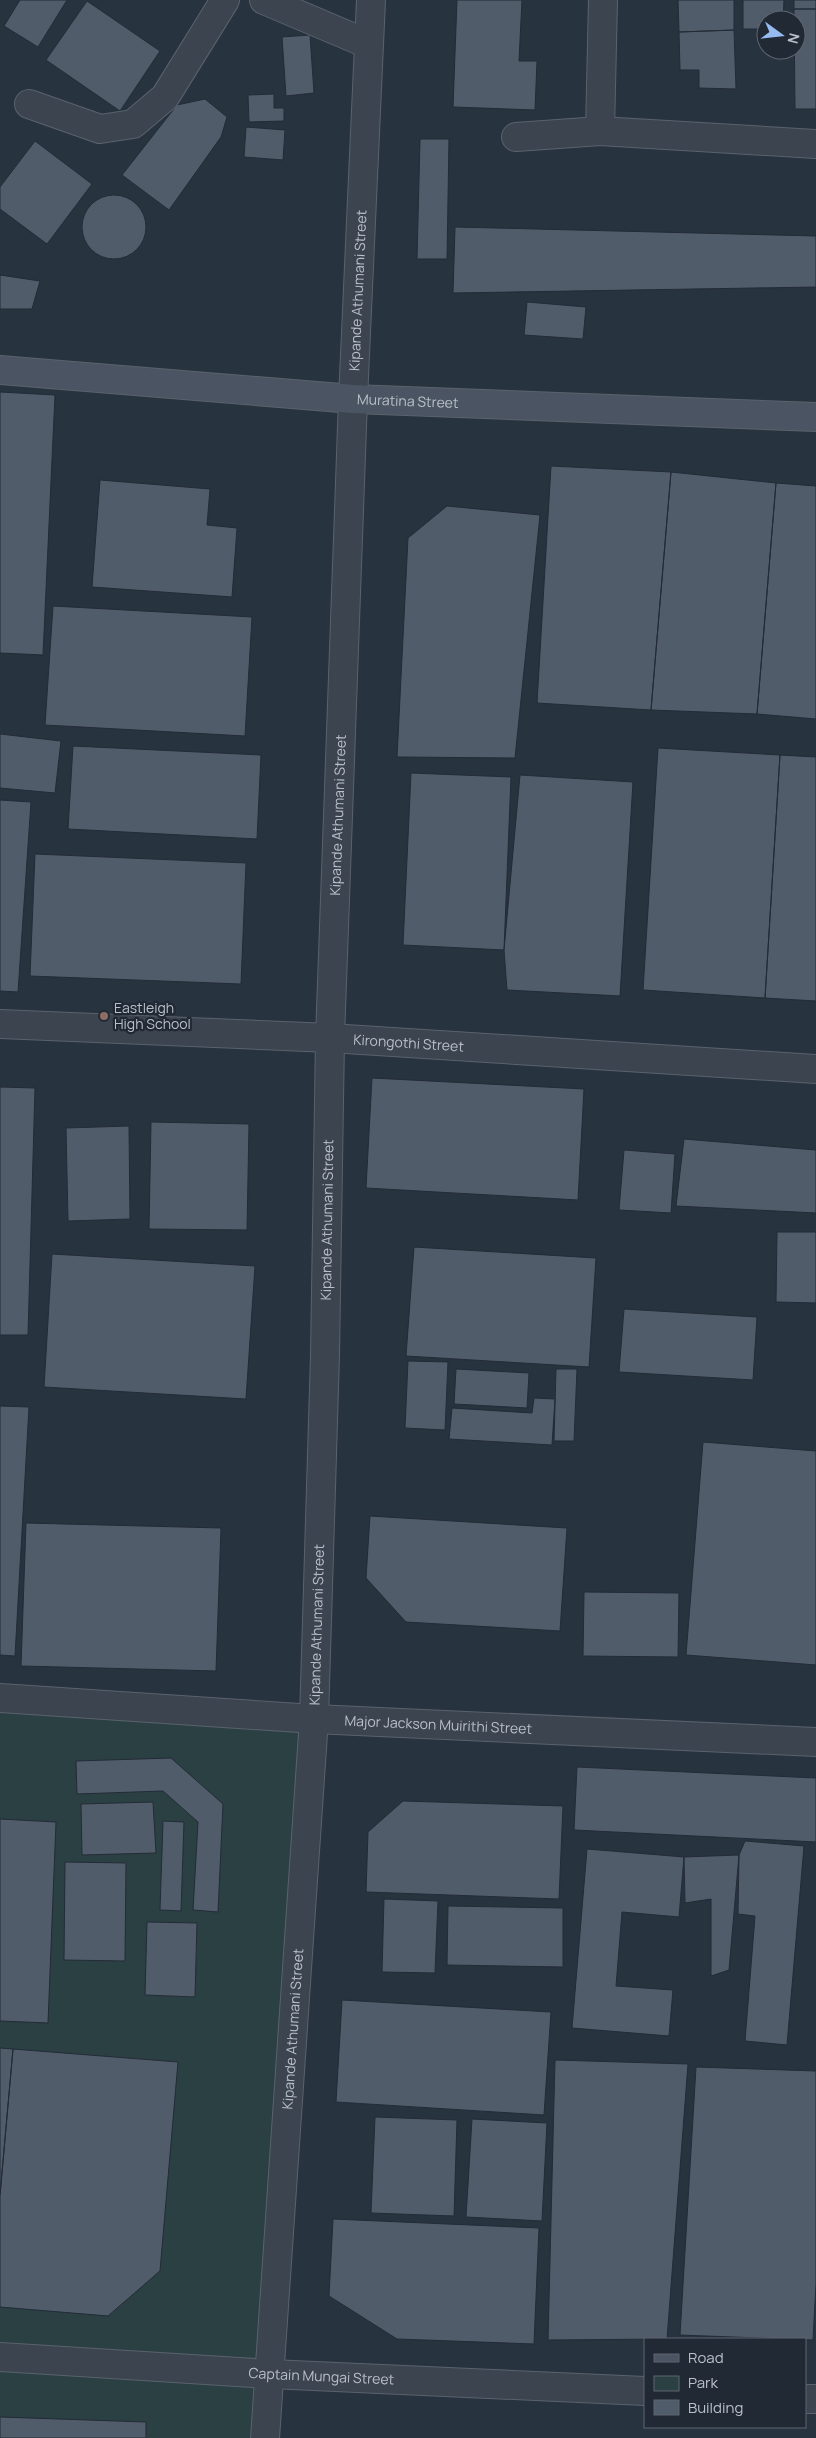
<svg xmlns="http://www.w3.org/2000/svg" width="816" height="2438" viewBox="0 0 816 2438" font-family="Manrope,sans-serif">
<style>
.green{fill:#2b4042}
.building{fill:#515c6a;stroke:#232b37}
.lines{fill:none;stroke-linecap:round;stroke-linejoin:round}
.minor-casing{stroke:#5a626d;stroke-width:30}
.tertiary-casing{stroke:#5a626d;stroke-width:30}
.secondary-casing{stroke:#5a626d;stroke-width:30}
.minor{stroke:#3c4450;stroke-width:28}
.tertiary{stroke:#3c4450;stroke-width:28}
.secondary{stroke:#4a5462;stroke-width:28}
.education-dot{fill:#8d6e63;stroke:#212935;stroke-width:2}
.labels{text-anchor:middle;stroke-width:4.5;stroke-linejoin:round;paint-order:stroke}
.street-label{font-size:14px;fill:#b9c0ca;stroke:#212935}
.poi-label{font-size:14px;fill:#b9c0ca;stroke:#212935;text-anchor:start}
</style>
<rect width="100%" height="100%" fill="#283340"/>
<!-- green -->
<path class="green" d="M 0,1696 L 314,1719 L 265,2438 L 0,2438 Z"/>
<!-- building -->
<path class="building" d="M 20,0 L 67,0 L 38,47 L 4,26 Z
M 457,0 L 522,0 L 519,61 L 537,61 L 535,110 L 453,107 Z
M 678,0 L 734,0 L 734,30 L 679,32 Z
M 743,0 L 784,0 L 783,20 L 766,20 L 766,29 L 743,29 Z
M 794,0 L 816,0 L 816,9 L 794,9 Z
M 87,1 L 160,51 L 120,111 L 46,60 Z
M 794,9 L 816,9 L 816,109 L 795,109 Z
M 734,30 L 736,89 L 699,88 L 699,70 L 680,70 L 679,32 Z
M 310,35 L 314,93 L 286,96 L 282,37 Z
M 274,94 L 274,108 L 284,108 L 284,121 L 249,122 L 248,95 Z
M 205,99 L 227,117 L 221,137 L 169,210 L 122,175 L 177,105 Z
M 246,127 L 285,130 L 283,160 L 244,157 Z
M 420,139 L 449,139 L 447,259 L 417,259 Z
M 35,141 L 92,184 L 47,244 L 0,209 L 0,187 Z
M82 227a32 32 0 1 1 64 0a32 32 0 1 1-64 0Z
M 455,227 L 816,236 L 816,287 L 453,293 Z
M 0,275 L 40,281 L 32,309 L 0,309 Z
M 527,302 L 586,307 L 583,339 L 524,335 Z
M 0,392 L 55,395 L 43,655 L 0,653 Z
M 551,466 L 671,472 L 651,710 L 537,703 Z
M 671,472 L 776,483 L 757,714 L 651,710 Z
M 100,480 L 210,489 L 207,525 L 237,528 L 232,597 L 92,587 Z
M 776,483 L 816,486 L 816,719 L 757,714 Z
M 447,506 L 540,515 L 515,758 L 397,757 L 408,538 Z
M 53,606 L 252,617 L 245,736 L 45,725 Z
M 0,734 L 61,741 L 55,793 L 0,788 Z
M 73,746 L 261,755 L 257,839 L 68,829 Z
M 658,748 L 780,755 L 765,998 L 643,990 Z
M 780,755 L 816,757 L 816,1001 L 765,998 Z
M 411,773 L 511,777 L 504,950 L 403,945 Z
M 520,775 L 633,782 L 620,996 L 507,990 L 504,950 Z
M 0,800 L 31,802 L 18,992 L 0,991 Z
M 35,854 L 246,863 L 241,984 L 30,976 Z
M 372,1078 L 584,1089 L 578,1200 L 366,1188 Z
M 0,1087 L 35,1088 L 28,1335 L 0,1335 Z
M 151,1122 L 249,1124 L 247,1230 L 149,1229 Z
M 129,1126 L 130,1219 L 68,1221 L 66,1128 Z
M 684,1139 L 816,1150 L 816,1213 L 676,1206 Z
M 624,1150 L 675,1154 L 671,1213 L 619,1210 Z
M 777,1232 L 816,1232 L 816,1303 L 776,1302 Z
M 414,1247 L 596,1258 L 589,1367 L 406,1356 Z
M 52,1254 L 255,1266 L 246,1399 L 44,1387 Z
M 624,1309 L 757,1317 L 753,1380 L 619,1372 Z
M 408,1361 L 448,1362 L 445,1430 L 405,1428 Z
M 456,1369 L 529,1373 L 527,1408 L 454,1404 Z
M 556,1369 L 577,1369 L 574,1441 L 554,1441 Z
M 534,1398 L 555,1399 L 552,1445 L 449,1439 L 452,1408 L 532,1413 Z
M 0,1406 L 29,1407 L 15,1656 L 0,1655 Z
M 703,1442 L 816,1451 L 816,1665 L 686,1655 Z
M 370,1516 L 567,1528 L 560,1631 L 406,1622 L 366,1578 Z
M 26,1523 L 221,1528 L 216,1671 L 21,1666 Z
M 584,1592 L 679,1593 L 678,1657 L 583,1656 Z
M 171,1758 L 223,1804 L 218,1912 L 193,1910 L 198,1822 L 163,1791 L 77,1794 L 76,1761 Z
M 577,1767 L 816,1778 L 816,1842 L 574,1830 Z
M 403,1801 L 563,1806 L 559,1899 L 366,1892 L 368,1832 Z
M 153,1802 L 156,1853 L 82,1855 L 81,1804 Z
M 0,1819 L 56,1822 L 48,2023 L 0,2021 Z
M 163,1821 L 184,1822 L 181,1911 L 160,1910 Z
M 745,1841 L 804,1846 L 787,2045 L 745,2041 L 755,1916 L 738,1914 L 739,1855 Z
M 587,1849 L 684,1857 L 679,1917 L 622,1912 L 616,1986 L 673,1990 L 669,2036 L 572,2028 Z
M 739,1855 L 729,1970 L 711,1976 L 711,1899 L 685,1903 L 684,1857 Z
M 65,1862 L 126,1863 L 125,1961 L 64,1960 Z
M 384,1899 L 438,1901 L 435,1973 L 382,1972 Z
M 448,1906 L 563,1908 L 563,1967 L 447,1965 Z
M 147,1922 L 197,1923 L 195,1997 L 145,1995 Z
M 342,2000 L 551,2012 L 544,2115 L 336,2102 Z
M 0,2048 L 13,2049 L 0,2195 Z
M 13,2049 L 178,2062 L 160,2271 L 108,2316 L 0,2307 L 0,2195 Z
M 555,2060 L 688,2064 L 667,2339 L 548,2340 Z
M 696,2067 L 816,2071 L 816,2284 L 813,2340 L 680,2335 Z
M 375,2117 L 457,2120 L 454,2216 L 371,2213 Z
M 472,2119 L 547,2123 L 542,2221 L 466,2217 Z
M 333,2219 L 539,2228 L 534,2344 L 397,2339 L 329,2296 Z
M 0,2417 L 146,2422 L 146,2438 L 0,2438 Z"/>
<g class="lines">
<defs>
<path id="minor" d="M 264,0 L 368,44
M 29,104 L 100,129 L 133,124 L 165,97 L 225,0
M 600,131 L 603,0
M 516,137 L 600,131 L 816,144"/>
<g id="tertiary">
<path id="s1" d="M 0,1024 L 330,1038 L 816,1069"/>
<path id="s2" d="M 0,1698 L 314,1719 L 816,1742"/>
<path id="s3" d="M 0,2357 L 270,2374 L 645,2391"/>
<path d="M 805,2399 L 816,2399"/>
<path id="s4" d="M 265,2438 L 314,1719 L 325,1355 L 330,1038 L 353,399 L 371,0"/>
</g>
<g id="secondary">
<path id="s5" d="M 0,370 L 353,399 L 816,417"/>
</g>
</defs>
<!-- minor casing -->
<use href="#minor" class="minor-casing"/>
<!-- tertiary casing -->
<use href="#tertiary" class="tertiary-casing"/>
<!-- secondary casing -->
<use href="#secondary" class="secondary-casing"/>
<!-- minor -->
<use href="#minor" class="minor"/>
<!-- tertiary -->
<use href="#tertiary" class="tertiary"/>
<!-- secondary -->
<use href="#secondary" class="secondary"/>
</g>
<!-- markers -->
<circle class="education-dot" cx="104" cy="1016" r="5"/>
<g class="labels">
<!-- street labels -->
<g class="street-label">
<text dy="5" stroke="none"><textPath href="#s4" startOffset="2150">Kipande Athumani Street</textPath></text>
<text dy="5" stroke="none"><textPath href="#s5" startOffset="409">Muratina Street</textPath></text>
<text dy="5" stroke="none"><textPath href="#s4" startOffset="1625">Kipande Athumani Street</textPath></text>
<text dy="5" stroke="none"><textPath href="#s1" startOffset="409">Kirongothi Street</textPath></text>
<text dy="5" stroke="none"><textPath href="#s4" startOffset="1220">Kipande Athumani Street</textPath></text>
<text dy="5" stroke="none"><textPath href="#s4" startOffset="815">Kipande Athumani Street</textPath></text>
<text dy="5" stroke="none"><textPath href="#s2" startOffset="439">Major Jackson Muirithi Street</textPath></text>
<text dy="5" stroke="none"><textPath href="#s4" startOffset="410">Kipande Athumani Street</textPath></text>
<text dy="5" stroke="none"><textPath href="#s3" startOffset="322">Captain Mungai Street</textPath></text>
</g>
<!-- poi labels -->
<g class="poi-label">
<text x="114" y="1013">Eastleigh<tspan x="114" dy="16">High School</tspan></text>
</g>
</g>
<!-- legend -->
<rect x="644" y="2338" width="162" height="90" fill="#212935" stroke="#5e6571"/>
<rect x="654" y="2354" width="25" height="8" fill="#4a5462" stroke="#5e6571"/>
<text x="688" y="2363" font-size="15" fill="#b9c0ca">Road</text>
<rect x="654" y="2376" width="25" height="15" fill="#2b4042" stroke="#5e6571"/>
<text x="688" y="2388" font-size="15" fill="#b9c0ca">Park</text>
<rect x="654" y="2400" width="25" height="15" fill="#515c6a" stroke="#5e6571"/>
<text x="688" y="2413" font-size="15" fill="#b9c0ca">Building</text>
<!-- north arrow -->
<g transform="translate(781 35) rotate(105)"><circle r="24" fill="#212935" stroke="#5e6571"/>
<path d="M0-4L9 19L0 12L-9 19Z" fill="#96bbf1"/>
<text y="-8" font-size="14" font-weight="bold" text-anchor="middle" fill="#b9c0ca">N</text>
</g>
</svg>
